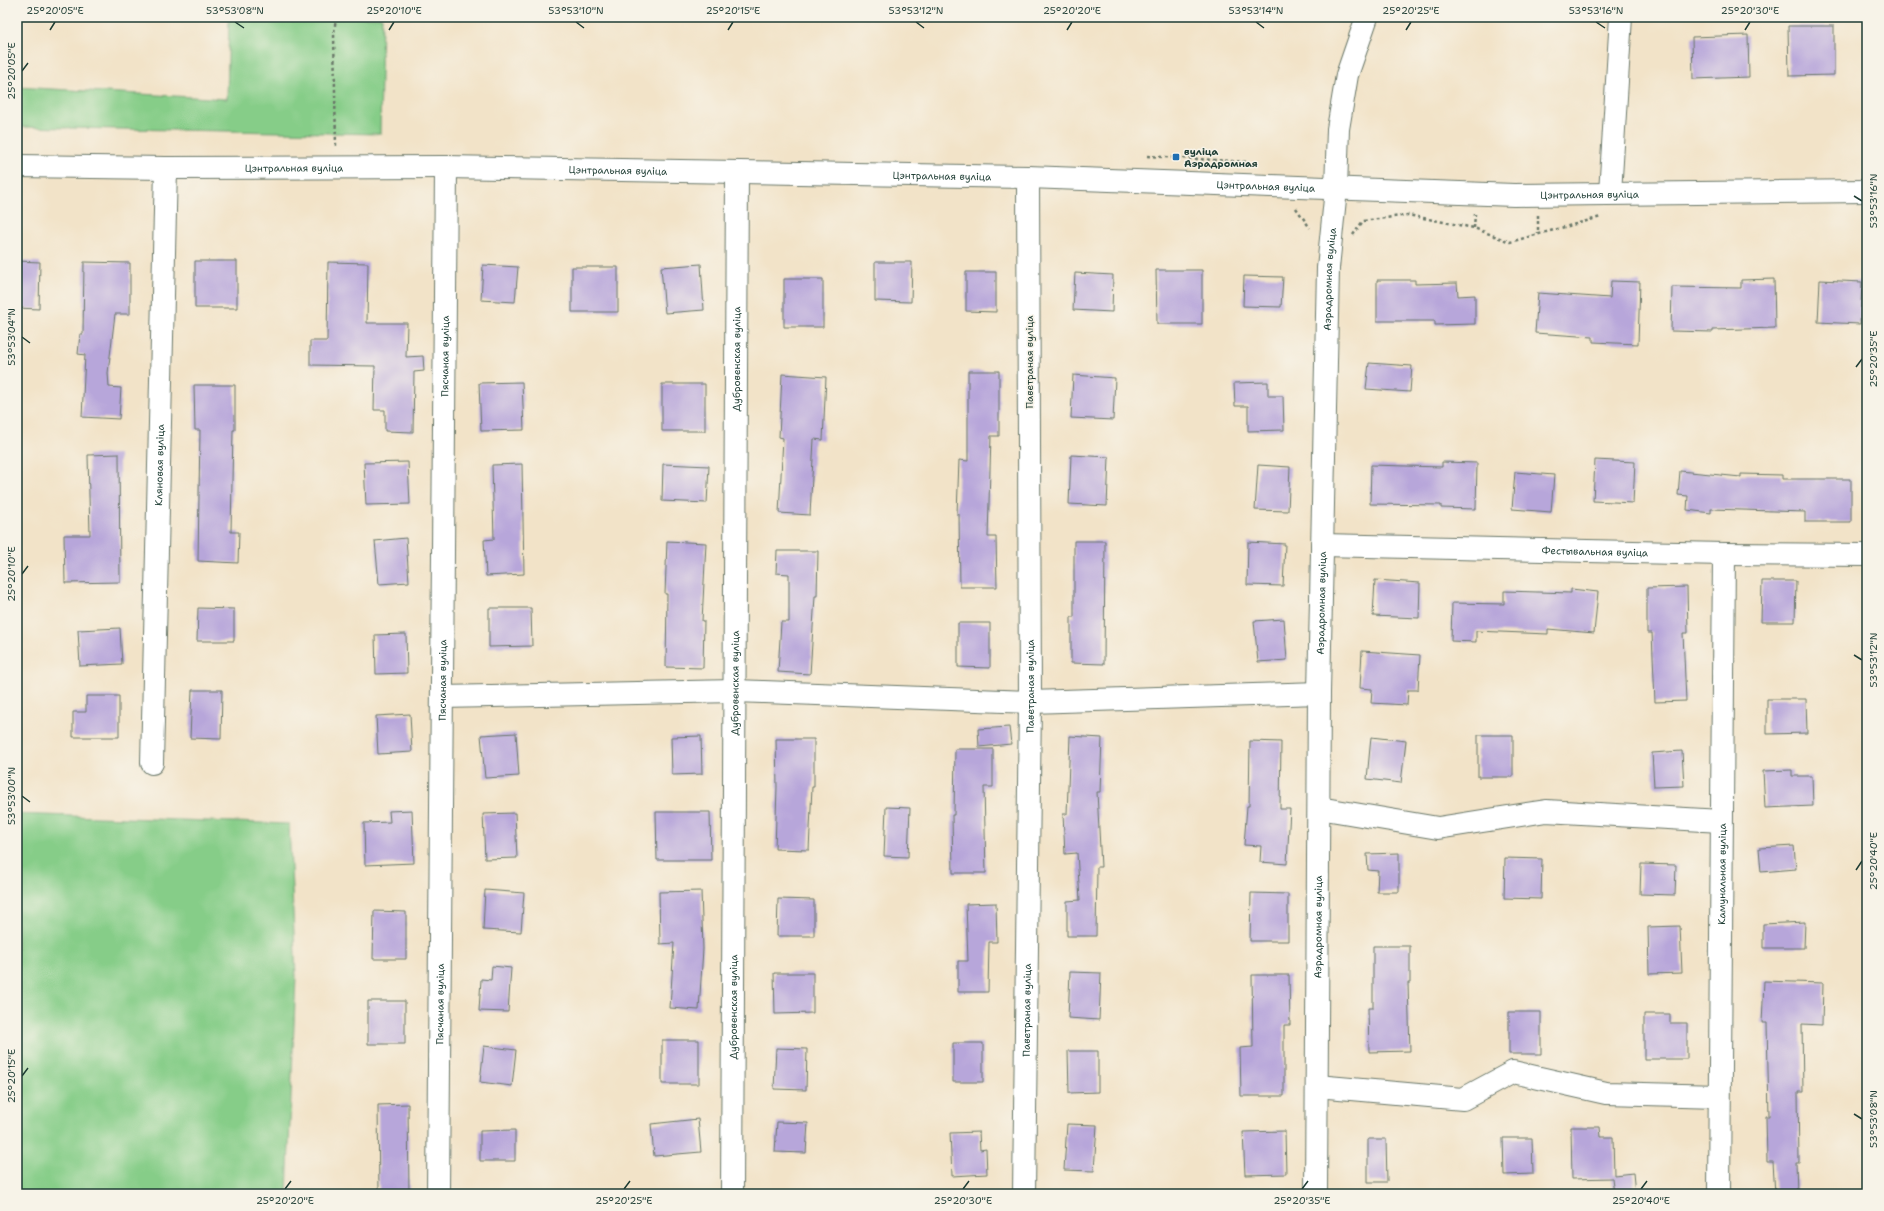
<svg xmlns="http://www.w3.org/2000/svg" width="1884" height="1211" viewBox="0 0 1884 1211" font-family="'Shantell Sans',sans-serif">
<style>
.green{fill:#86cd88;stroke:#52855e}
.building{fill:#b7a6da}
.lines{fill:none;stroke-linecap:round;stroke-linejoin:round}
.minor-casing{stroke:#697768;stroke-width:24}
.path{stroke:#697768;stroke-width:2.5;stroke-dasharray:3 3;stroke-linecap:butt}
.minor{stroke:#fff;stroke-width:22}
.ticks{fill:none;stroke:#1f3d34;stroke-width:1.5}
.poi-dot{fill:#1f6fb2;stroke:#f7f3e8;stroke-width:1.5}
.labels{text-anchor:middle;stroke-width:3;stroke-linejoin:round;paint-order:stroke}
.poi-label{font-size:10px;font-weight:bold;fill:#1f3d34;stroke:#f7f3e8;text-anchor:start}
.street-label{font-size:10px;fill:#1f3d34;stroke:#f7f3e8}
.neatline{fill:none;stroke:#1f3d34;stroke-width:1.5}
.ticks-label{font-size:10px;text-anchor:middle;fill:#1f3d34}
</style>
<rect width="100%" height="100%" fill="#f7f3e8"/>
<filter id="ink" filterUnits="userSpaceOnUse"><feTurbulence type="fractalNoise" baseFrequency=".025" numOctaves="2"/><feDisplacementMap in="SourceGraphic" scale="8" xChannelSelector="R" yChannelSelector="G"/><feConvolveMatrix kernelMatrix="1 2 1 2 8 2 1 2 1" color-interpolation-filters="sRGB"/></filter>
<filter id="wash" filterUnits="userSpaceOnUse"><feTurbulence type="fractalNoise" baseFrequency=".012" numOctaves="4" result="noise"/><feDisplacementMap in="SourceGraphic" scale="16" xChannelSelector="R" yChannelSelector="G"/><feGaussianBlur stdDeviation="0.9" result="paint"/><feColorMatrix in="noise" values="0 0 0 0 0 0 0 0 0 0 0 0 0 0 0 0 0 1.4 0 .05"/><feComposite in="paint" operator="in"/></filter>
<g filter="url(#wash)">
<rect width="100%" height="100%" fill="#f2e3c8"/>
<!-- green -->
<path class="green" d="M 229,17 L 382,17 L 380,134 L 17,127 L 17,87 L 227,99 Z
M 17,814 L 289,824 L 296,977 L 287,1194 L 17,1194 Z"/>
<g id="blocks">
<!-- building -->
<path class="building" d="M 1788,26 L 1834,26 L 1834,75 L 1789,76 Z
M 1748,35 L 1749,77 L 1693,79 L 1692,37 Z
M 17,261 L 40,262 L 39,309 L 17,308 Z
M 195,261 L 237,261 L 237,308 L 195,308 Z
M 84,262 L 130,263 L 130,314 L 115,314 L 108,373 L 109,387 L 121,388 L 119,419 L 82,417 L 85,355 L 78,354 L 80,334 L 83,334 Z
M 328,262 L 368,263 L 367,323 L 407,323 L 406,357 L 423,356 L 424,371 L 414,372 L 413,432 L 385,431 L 385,410 L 374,410 L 375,366 L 310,365 L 310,341 L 327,341 Z
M 875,262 L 912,262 L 911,302 L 875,301 Z
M 701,264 L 704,310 L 665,313 L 661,267 Z
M 483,265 L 518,267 L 515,302 L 481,300 Z
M 572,267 L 618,267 L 618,312 L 572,312 Z
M 1156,270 L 1202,270 L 1202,324 L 1157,324 Z
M 966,272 L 996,272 L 996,312 L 966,311 Z
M 1075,273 L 1113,275 L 1112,312 L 1073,310 Z
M 1244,276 L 1283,277 L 1281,307 L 1243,306 Z
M 784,279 L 823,279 L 823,327 L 784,327 Z
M 1774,279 L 1775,328 L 1713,330 L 1713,332 L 1671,331 L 1672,287 L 1741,288 L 1741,280 Z
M 1377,280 L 1415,280 L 1415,284 L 1457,283 L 1458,296 L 1475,295 L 1475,324 L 1435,325 L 1435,321 L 1377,321 Z
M 1820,280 L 1862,282 L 1860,324 L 1818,322 Z
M 1611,281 L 1640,282 L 1638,344 L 1593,342 L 1593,337 L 1535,333 L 1538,293 L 1610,298 Z
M 1369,363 L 1412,366 L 1410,392 L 1366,389 Z
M 968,371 L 999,371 L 999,436 L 991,436 L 988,537 L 996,537 L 997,587 L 960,587 L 959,514 L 957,514 L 959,460 L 968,461 Z
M 782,374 L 826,377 L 823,440 L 814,439 L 810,515 L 779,513 L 783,438 L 779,437 Z
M 1073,375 L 1115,378 L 1113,420 L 1071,418 Z
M 522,382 L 524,430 L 481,431 L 479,383 Z
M 1268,382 L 1268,396 L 1283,396 L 1284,430 L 1248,431 L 1248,406 L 1235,406 L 1234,383 Z
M 662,384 L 705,384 L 705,431 L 662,431 Z
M 194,385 L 235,385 L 235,430 L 233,430 L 231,532 L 239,532 L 238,563 L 198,561 L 200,430 L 195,430 Z
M 119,454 L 120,582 L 65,583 L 64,535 L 90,535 L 88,455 Z
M 1071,455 L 1109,457 L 1107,506 L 1069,504 Z
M 1595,460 L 1635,462 L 1633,503 L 1593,501 Z
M 408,462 L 410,504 L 366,505 L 364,463 Z
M 1442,462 L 1477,463 L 1476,509 L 1441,508 L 1441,505 L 1370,504 L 1371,465 L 1442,467 Z
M 522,464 L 524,574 L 486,576 L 484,540 L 494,539 L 492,465 Z
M 663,464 L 709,466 L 707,503 L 662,501 Z
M 1258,465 L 1290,467 L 1288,511 L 1255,510 Z
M 1680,471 L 1741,477 L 1741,474 L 1782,475 L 1782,479 L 1851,479 L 1851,522 L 1805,522 L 1805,512 L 1711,509 L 1711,513 L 1687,510 L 1688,496 L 1678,495 Z
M 1515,472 L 1554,475 L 1551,512 L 1512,509 Z
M 406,538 L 409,582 L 379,584 L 375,541 Z
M 667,541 L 706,543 L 702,621 L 704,621 L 703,668 L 666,667 L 667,594 L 665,594 Z
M 1074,541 L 1105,541 L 1104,664 L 1071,663 L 1071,617 L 1074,617 Z
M 1248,542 L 1285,544 L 1283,586 L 1247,585 Z
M 777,551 L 818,551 L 817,596 L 815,596 L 810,674 L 778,672 L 781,622 L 789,622 L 789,574 L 776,573 Z
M 1375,580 L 1420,583 L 1419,618 L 1373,616 Z
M 1762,581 L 1796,581 L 1795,622 L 1761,622 Z
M 1687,587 L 1688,633 L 1683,633 L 1686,701 L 1655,702 L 1652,633 L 1647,633 L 1647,588 Z
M 1571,589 L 1598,592 L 1594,633 L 1548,629 L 1548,634 L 1476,631 L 1476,642 L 1451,641 L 1452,603 L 1504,604 L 1504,591 L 1571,593 Z
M 198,608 L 234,609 L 234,641 L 197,641 Z
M 489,608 L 531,608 L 532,646 L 489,647 Z
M 1284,619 L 1287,660 L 1258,662 L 1254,621 Z
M 958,623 L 990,623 L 990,668 L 958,667 Z
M 120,628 L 122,664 L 80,666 L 78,630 Z
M 406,634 L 407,673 L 376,674 L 375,635 Z
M 1362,651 L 1420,655 L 1418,690 L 1408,690 L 1407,705 L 1371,703 L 1372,689 L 1360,688 Z
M 192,690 L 222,690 L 221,739 L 190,738 Z
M 86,696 L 119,696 L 119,737 L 73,737 L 73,712 L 86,712 Z
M 1767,699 L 1806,699 L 1807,733 L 1767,734 Z
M 410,714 L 412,752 L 378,754 L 376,716 Z
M 1009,727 L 1011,744 L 979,747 L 978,729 Z
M 516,733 L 519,776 L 485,778 L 481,735 Z
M 1478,735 L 1513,735 L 1513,777 L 1478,777 Z
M 701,736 L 702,774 L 672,775 L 671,737 Z
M 1070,736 L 1102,738 L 1100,792 L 1097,792 L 1101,867 L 1097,867 L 1096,936 L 1067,936 L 1067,901 L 1080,900 L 1077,853 L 1065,854 L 1063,814 L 1067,814 Z
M 1371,737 L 1406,741 L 1401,783 L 1367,779 Z
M 776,739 L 814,739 L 814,787 L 812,787 L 809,850 L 775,849 L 777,787 Z
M 1250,741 L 1281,742 L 1280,809 L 1290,809 L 1287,864 L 1260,862 L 1261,846 L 1244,845 L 1247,806 L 1249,806 Z
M 955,749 L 993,749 L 993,787 L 984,787 L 986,873 L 953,873 L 952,815 L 954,815 Z
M 1682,751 L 1684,786 L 1654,787 L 1652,753 Z
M 1792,770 L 1792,776 L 1812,776 L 1813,806 L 1765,808 L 1763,771 Z
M 886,807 L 910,808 L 908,857 L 884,856 Z
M 412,810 L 414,863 L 365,865 L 364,823 L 390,822 L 389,811 Z
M 656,812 L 710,812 L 711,860 L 657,860 Z
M 515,813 L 517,858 L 485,859 L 483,814 Z
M 1794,846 L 1796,869 L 1761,872 L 1759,848 Z
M 1399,853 L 1399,892 L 1377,892 L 1378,871 L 1368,870 L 1367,854 Z
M 1505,858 L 1542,859 L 1541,899 L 1504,898 Z
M 1641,864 L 1676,865 L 1675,895 L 1640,894 Z
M 485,890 L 524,893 L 521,932 L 483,930 Z
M 701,891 L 703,949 L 699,1010 L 670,1008 L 674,943 L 660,944 L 659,892 Z
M 1251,893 L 1288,894 L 1288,941 L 1250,941 Z
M 778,899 L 814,900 L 814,936 L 777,936 Z
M 996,903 L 997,942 L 989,942 L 988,992 L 958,992 L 958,961 L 968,961 L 966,904 Z
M 374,911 L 406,912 L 406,959 L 373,959 Z
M 1805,922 L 1804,948 L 1763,948 L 1763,924 Z
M 1680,926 L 1682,973 L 1649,974 L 1648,927 Z
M 1373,946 L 1410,946 L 1410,983 L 1408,983 L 1410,1051 L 1369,1052 L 1368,1008 L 1373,1008 Z
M 492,966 L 511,968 L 508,1012 L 479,1011 L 481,979 L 491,980 Z
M 1070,972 L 1101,973 L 1099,1020 L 1068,1018 Z
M 774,973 L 813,973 L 813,1013 L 775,1014 Z
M 1252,975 L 1289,975 L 1290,1025 L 1284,1025 L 1284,1096 L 1241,1096 L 1240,1048 L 1253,1047 Z
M 1764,981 L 1823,983 L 1822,1025 L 1802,1024 L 1803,1092 L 1798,1092 L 1799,1162 L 1796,1162 L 1797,1194 L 1775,1194 L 1773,1162 L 1767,1162 L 1766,1116 L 1769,1116 L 1767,1023 L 1762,1023 Z
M 368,1001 L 405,1001 L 405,1044 L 368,1044 Z
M 1509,1012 L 1541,1012 L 1541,1054 L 1509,1054 Z
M 1644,1014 L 1670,1014 L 1670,1023 L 1687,1023 L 1687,1059 L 1644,1059 Z
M 662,1040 L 699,1040 L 699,1084 L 662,1084 Z
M 953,1043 L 983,1043 L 983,1082 L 953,1082 Z
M 484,1046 L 516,1050 L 512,1086 L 480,1082 Z
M 776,1048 L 807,1049 L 806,1090 L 774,1089 Z
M 1068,1051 L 1098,1051 L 1098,1092 L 1069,1093 Z
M 408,1104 L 409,1194 L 379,1194 L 378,1105 Z
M 698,1119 L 701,1152 L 654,1156 L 651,1124 Z
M 777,1122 L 808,1123 L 806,1153 L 775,1152 Z
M 1067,1124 L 1097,1125 L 1094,1171 L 1064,1170 Z
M 1571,1127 L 1600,1127 L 1601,1137 L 1613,1137 L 1614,1175 L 1633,1173 L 1635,1194 L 1614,1194 L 1612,1178 L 1572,1179 Z
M 515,1130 L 515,1161 L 480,1161 L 480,1131 Z
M 1285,1131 L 1286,1174 L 1245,1175 L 1243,1132 Z
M 979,1132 L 980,1150 L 986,1149 L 987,1174 L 952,1176 L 950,1133 Z
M 1503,1138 L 1532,1138 L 1533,1174 L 1504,1175 Z
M 1368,1139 L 1386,1139 L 1387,1182 L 1368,1182 Z"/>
</g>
</g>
<g filter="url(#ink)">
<use href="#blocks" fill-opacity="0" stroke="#697768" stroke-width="1"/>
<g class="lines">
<defs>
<g id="minor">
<path id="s1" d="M 17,166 L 166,168 L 446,167 L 1028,177 L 1514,195 L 1867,191"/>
<path d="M 1610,193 L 1621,17"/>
<path id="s2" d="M 1322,545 L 1724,554 L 1867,555"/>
<path d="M 442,697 L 735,691 L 1030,702 L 1319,693"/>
<path id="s3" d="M 152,763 L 166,168"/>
<path d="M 1319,808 L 1438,828 L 1546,811 L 1721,821"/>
<path d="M 1317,1086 L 1463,1099 L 1513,1072 L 1606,1093 L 1719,1096"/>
<path id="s4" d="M 438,1194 L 446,167"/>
<path id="s5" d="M 732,1194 L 737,172"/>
<path id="s6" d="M 1024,1194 L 1030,702 L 1028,177"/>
<path id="s7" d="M 1316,1194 L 1319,693 L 1328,268 L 1336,189 L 1338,129 L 1347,75 L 1367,17"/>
<path id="s8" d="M 1719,1194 L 1724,554"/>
</g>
</defs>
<!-- minor casing -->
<use href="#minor" class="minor-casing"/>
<!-- path -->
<path class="path" d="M 336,17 L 334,33 L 336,147
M 1147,156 L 1248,162
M 1296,208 L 1310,228
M 1538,215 L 1538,234
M 1474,228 L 1475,214
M 1353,235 L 1363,221 L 1408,215 L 1474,228 L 1510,242 L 1601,217"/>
<!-- minor -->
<use href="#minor" class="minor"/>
</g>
</g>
<!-- ticks -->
<path class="ticks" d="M 235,22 L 244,28M 576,22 L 584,28M 916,22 L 924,28M 1256,22 L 1264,28M 1596,22 L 1605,28M 50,30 L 55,22M 389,30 L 394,22M 728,30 L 733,22M 1067,30 L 1072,22M 1406,30 L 1411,22M 1745,30 L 1750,22M 22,71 L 28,63M 1854,196 L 1862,201M 22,337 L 30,343M 1856,367 L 1862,359M 22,574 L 28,566M 1854,655 L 1862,660M 22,796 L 30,802M 1856,870 L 1862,861M 22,1076 L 28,1068M 1854,1114 L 1862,1119M 285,1189 L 291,1181M 624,1189 L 630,1181M 963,1189 L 969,1181M 1302,1189 L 1308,1181M 1641,1189 L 1647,1181"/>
<!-- markers -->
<rect class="poi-dot" x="1172" y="153" width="8" height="8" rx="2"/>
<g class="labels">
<!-- poi labels -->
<g class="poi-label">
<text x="1184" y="155">вуліца<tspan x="1184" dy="12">Аэрадромная</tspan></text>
</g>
<!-- street labels -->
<g class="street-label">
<text dy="4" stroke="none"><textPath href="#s1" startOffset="277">Цэнтральная вуліца</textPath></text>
<text dy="4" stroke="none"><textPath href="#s1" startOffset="601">Цэнтральная вуліца</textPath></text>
<text dy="4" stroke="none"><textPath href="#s1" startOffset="925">Цэнтральная вуліца</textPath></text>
<text dy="4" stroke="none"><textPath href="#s1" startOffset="1249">Цэнтральная вуліца</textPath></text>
<text dy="4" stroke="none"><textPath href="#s1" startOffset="1573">Цэнтральная вуліца</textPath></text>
<text dy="4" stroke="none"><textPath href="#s7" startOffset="915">Аэрадромная вуліца</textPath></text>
<text dy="4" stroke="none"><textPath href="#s4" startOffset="838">Пясчаная вуліца</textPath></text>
<text dy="4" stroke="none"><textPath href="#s5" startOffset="835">Дубровенская вуліца</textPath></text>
<text transform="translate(1029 362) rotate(-90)" y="4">Паветраная вуліца</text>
<text dy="4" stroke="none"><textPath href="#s3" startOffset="298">Кляновая вуліца</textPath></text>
<text dy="4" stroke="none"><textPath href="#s2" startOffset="273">Фестывальная вуліца</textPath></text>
<text dy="4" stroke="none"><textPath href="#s7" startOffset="591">Аэрадромная вуліца</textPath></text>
<text dy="4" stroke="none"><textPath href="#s4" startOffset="514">Пясчаная вуліца</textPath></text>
<text dy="4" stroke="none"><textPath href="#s5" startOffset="511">Дубровенская вуліца</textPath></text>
<text dy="4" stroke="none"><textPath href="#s6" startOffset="508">Паветраная вуліца</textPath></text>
<text dy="4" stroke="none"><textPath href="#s8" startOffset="320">Камунальная вуліца</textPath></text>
<text dy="4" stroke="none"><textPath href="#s7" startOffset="267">Аэрадромная вуліца</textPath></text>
<text dy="4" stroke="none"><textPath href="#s4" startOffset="190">Пясчаная вуліца</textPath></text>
<text dy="4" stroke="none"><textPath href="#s5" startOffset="187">Дубровенская вуліца</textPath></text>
<text dy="4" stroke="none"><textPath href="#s6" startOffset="184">Паветраная вуліца</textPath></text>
</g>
</g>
<!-- margin -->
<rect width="1884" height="1211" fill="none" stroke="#f7f3e8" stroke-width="44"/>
<rect x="22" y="22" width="1840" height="1167" class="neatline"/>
<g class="ticks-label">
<text x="55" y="14">25°20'05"E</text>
<text x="235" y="14">53°53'08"N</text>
<text x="394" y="14">25°20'10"E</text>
<text x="576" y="14">53°53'10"N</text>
<text x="733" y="14">25°20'15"E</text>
<text x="916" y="14">53°53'12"N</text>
<text x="1072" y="14">25°20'20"E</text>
<text x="1256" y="14">53°53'14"N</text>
<text x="1411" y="14">25°20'25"E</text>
<text x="1596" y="14">53°53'16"N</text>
<text x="1750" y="14">25°20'30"E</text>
<text transform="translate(11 71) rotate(-90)" y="4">25°20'05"E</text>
<text transform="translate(1873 201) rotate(-90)" y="4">53°53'16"N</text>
<text transform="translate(11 337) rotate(-90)" y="4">53°53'04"N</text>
<text transform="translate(1873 359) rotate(-90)" y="4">25°20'35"E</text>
<text transform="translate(11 574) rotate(-90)" y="4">25°20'10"E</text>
<text transform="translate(1873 660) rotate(-90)" y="4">53°53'12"N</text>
<text transform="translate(11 796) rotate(-90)" y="4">53°53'00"N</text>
<text transform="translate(1873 861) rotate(-90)" y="4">25°20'40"E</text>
<text transform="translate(11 1076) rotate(-90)" y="4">25°20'15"E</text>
<text transform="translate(1873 1119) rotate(-90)" y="4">53°53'08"N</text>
<text x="285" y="1204">25°20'20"E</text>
<text x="624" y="1204">25°20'25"E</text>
<text x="963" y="1204">25°20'30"E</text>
<text x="1302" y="1204">25°20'35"E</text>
<text x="1641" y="1204">25°20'40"E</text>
</g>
</svg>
